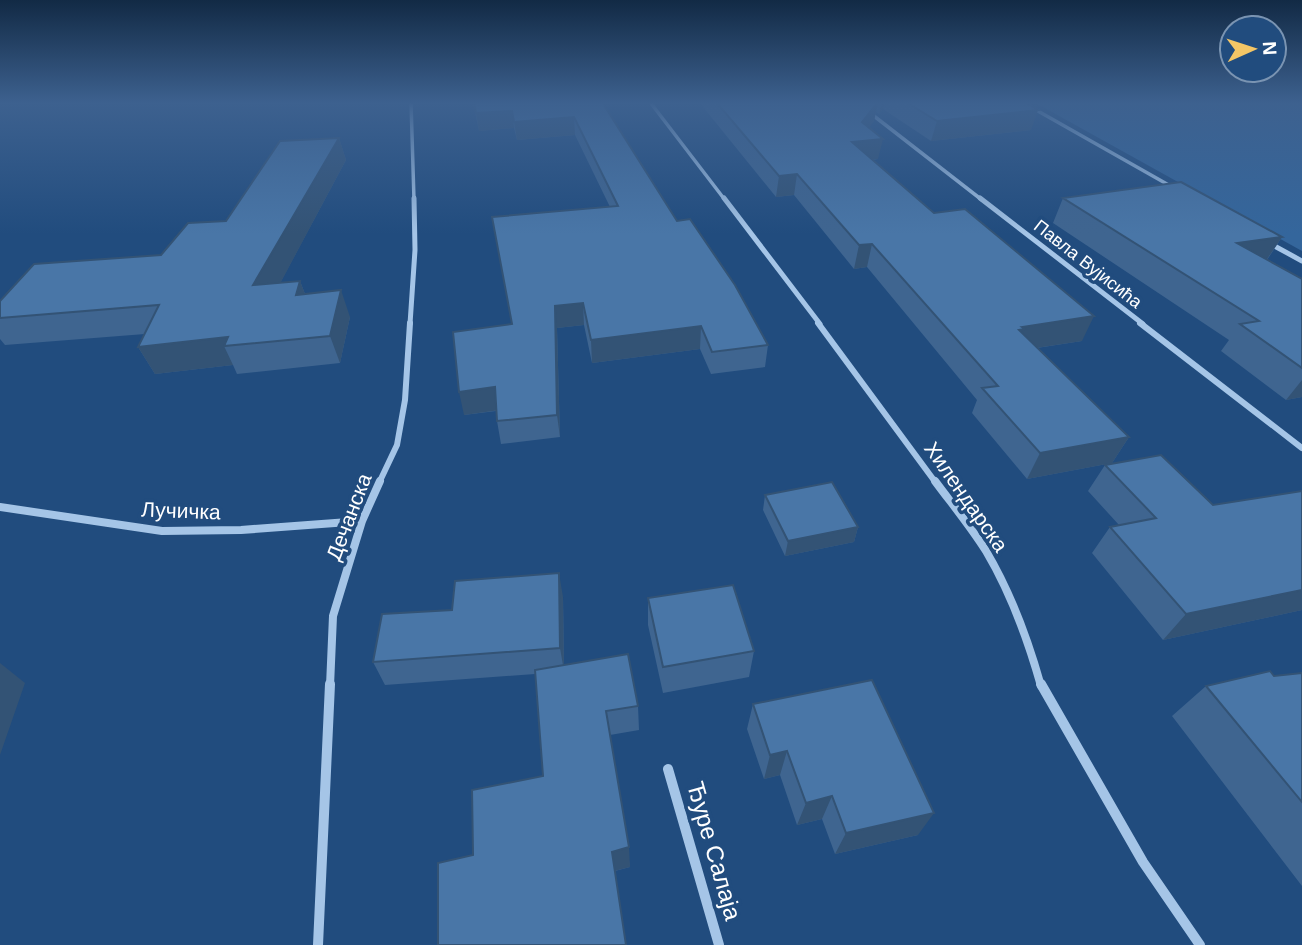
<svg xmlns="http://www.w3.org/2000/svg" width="1302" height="945" viewBox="0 0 1302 945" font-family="Helvetica,sans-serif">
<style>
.green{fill:#34669c}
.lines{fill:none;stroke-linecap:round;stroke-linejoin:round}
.minor-far4{stroke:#a5c5e7;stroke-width:3.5}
.minor-far3{stroke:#a5c5e7;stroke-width:5}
.minor-far2{stroke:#a5c5e7;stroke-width:6}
.minor-far1{stroke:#a5c5e7;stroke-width:8}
.minor{stroke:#a5c5e7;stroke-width:10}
.wall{fill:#3f6590}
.shaded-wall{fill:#335375}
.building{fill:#4976a7;stroke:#335375;stroke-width:2}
.labels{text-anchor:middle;stroke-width:7;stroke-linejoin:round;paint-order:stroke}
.far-street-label{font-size:18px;fill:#fff;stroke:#214c7e}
.street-label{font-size:21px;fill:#fff;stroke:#214c7e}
.near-street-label{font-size:24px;fill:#fff;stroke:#214c7e}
</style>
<rect width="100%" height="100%" fill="#214c7e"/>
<!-- green -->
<path class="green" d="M 1034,102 L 1302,102 L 1302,251 Z"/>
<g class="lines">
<!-- minor-far4 -->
<path class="minor-far4" d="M 411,102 L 414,200
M 650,102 L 725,200
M 856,102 L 982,200
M 1022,102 L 1174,188"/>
<!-- minor-far3 -->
<path class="minor-far3" d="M 724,198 L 820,324
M 980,198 L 1143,324
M 1269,243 L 1302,261
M 410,324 L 415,250 L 414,198"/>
<!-- minor-far2 -->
<path class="minor-far2" d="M 818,323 L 936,483
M 1140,323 L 1302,448
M 379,483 L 397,445 L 405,400 L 410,323"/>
<!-- minor-far1 -->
<path class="minor-far1" d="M 935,481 C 952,504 971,527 986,551 C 1011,593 1028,640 1041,686
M 0,507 L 162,531 L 241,530 L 362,521
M 330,686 L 333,616 L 362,521 L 380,481"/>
<!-- minor -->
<path class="minor" d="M 1041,684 L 1143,862 L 1200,945
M 668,769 L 719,945
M 318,945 L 330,684"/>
</g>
<!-- wall -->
<path class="wall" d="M 473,102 L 602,102 L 677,221 L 768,345 L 765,367 L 711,374 L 700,349 L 592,363 L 584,325 L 557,328 L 560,437 L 501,444 L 497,421 L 496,411 L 464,415 L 511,324 L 610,207 L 575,135 L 517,140 L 514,128 L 479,131 Z
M 699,102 L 1025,102 L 1031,130 L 931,141 L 883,109 L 879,114 L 876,112 L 874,121 L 869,127 L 878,159 L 873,160 L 1082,341 L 1037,348 L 1129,437 L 1112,463 L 1027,479 L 972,413 L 977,400 L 867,267 L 854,269 L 794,195 L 776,197 Z
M 339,138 L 346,160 L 280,283 L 300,281 L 305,294 L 350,317 L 340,363 L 237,374 L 233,365 L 155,374 L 138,347 L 145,334 L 5,345 L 0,339 L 0,301 L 161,255 L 226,221 Z
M 1063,198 L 1282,237 L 1267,260 L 1302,279 L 1302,397 L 1286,400 L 1221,351 L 1229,340 L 1053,223 Z
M 1105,465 L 1213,505 L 1302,491 L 1302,610 L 1163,640 L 1092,553 L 1110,527 L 1119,525 L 1088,491 Z
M 765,495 L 858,527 L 854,542 L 785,556 L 763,510 Z
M 563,597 L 564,665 L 638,706 L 639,730 L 610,735 L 630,867 L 615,871 L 473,855 L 543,776 L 535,674 L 385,685 L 373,662 Z
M 648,598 L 754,651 L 749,677 L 663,693 L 648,625 Z
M 1302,673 L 1302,886 L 1172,716 L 1206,686 L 1274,676 Z
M 753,704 L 918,835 L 835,854 L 822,819 L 797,825 L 780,775 L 764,779 L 747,729 Z"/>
<!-- shaded-wall -->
<path class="shaded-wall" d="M 878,102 L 874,121 L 859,141 L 883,139 L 878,159 L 848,162 L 852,142 L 862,122 Z
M 882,102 L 885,102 L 883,109 L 879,114 Z
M 1038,110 L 1031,130 L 931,141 L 937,121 Z
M 512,111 L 514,128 L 479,131 L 476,113 Z
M 574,117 L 575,135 L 517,140 L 514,122 Z
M 339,138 L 346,160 L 265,312 L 253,285 Z
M 797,174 L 794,195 L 776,197 L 779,176 Z
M 1282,237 L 1265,262 L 1237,243 Z
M 872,244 L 867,267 L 854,269 L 859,245 Z
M 300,281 L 310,307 L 296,295 Z
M 341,290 L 350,317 L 340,363 L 330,336 Z
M 583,303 L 584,325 L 557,328 L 560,437 L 557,415 L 555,306 Z
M 1094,316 L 1082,341 L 1016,351 L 1019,330 L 1022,327 Z
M 701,326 L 700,349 L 592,363 L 591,340 Z
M 228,337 L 224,346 L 233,365 L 155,374 L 138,347 Z
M 1302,380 L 1302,397 L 1286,400 Z
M 495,387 L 500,410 L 464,415 L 459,392 Z
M 1129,437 L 1112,463 L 1027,479 L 1040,453 Z
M 858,527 L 854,542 L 785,556 L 788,541 Z
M 559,573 L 563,597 L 564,671 L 560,648 Z
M 1302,590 L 1302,610 L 1163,640 L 1186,614 Z
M 0,663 L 25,683 L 0,755 Z
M 787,751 L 780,775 L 764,779 L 770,755 Z
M 832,796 L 822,819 L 797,825 L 806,803 Z
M 934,813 L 918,835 L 835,854 L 846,833 Z
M 629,847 L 630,867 L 614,871 L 612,852 Z"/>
<!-- building -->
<path class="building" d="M 474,102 L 602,102 L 677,221 L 690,219 L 735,285 L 768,345 L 712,352 L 701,326 L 591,340 L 583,303 L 555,306 L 557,415 L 497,421 L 495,387 L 459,392 L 453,332 L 512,324 L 492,217 L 618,206 L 574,117 L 514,122 L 512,111 L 476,113 Z
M 716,102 L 878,102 L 862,122 L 883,139 L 852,142 L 934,213 L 965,209 L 1094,316 L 1022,327 L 1025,329 L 1019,330 L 1129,437 L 1040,453 L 982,388 L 998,386 L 872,244 L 859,245 L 797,174 L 779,176 Z
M 906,102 L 1025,102 L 1038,110 L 937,121 Z
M 339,138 L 253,285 L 300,281 L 296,295 L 341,290 L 330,336 L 224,346 L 228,337 L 138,347 L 159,305 L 0,318 L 0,301 L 34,264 L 161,255 L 188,223 L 226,221 L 280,141 Z
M 1181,182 L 1282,237 L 1237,243 L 1302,279 L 1302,368 L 1240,324 L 1259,321 L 1063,198 Z
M 1161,455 L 1213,505 L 1302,491 L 1302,590 L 1186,614 L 1110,527 L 1156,518 L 1105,465 Z
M 832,482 L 858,527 L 788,541 L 765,495 Z
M 559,573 L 560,648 L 373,662 L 382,614 L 452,610 L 455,581 Z
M 733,585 L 754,651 L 663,667 L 648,598 Z
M 628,654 L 638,706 L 606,711 L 629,847 L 612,852 L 626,945 L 438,945 L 438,863 L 473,855 L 472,790 L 543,776 L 535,670 Z
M 1270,671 L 1274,676 L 1302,673 L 1302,802 L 1206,686 Z
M 872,680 L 934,813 L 846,833 L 832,796 L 806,803 L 787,751 L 770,755 L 753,704 Z"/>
<!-- sky -->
<linearGradient id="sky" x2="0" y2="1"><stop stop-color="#122a45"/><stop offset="0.44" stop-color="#3d618f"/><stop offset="1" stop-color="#3d618f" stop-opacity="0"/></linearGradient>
<rect width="1302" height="234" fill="url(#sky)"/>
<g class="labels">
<!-- far-street labels -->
<g class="far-street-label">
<text transform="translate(1088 264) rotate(38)" y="6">Павла Вујисића</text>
</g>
<!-- street labels -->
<g class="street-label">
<text transform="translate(966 497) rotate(55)" y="7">Хилендарска</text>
<text transform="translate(181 511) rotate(2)" y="7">Лучичка</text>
<text transform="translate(349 517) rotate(-69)" y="7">Дечанска</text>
</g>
<!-- near-street labels -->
<g class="near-street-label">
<text transform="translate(714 851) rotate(74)" y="8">Ђуре Салаја</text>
</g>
</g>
<!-- north arrow -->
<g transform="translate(1253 49) rotate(87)"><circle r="33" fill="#214c7e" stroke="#7a94b2" stroke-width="2"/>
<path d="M0-5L12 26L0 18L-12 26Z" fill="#f4c666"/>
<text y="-10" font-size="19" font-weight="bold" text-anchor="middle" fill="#ffffff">N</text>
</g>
</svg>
